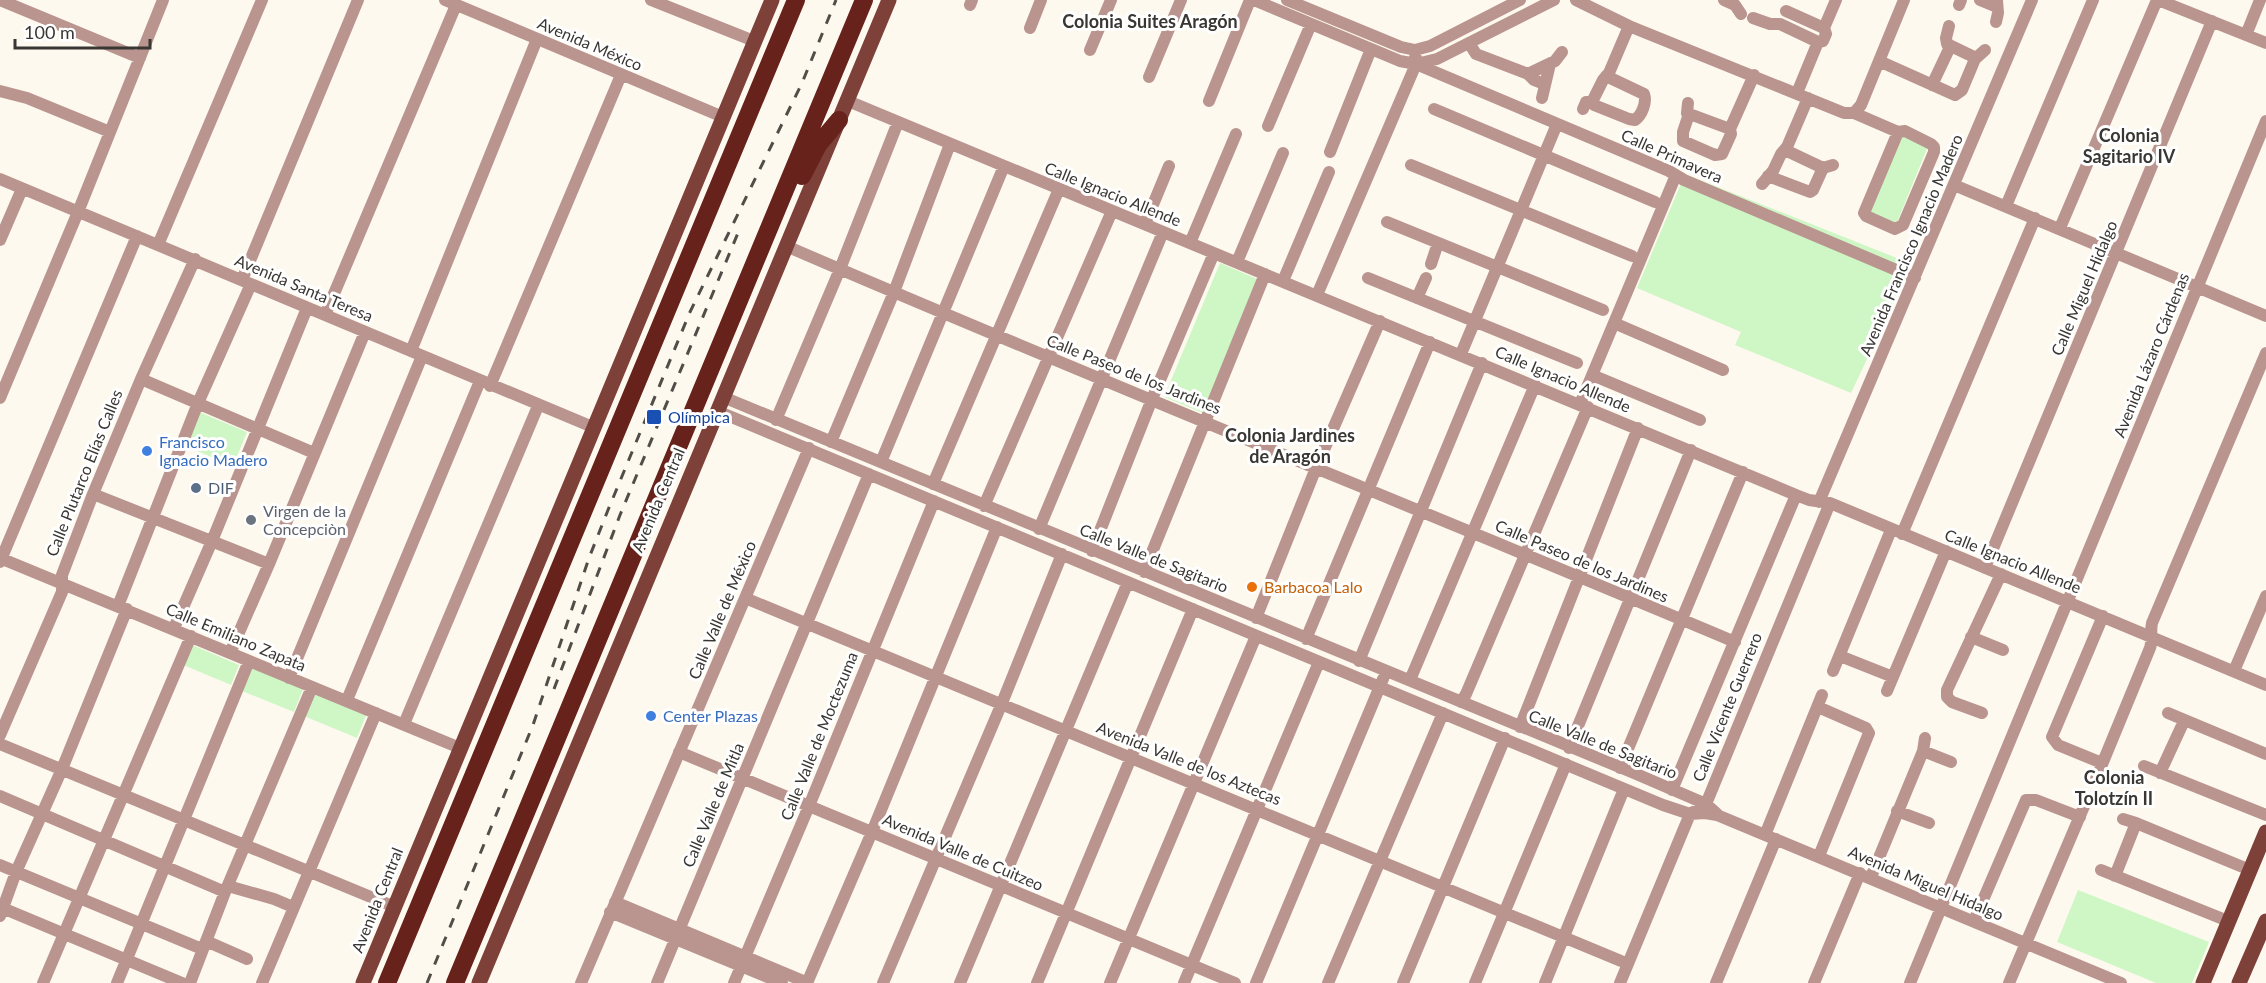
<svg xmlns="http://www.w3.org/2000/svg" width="2266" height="983" viewBox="0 0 2266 983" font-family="Lato,sans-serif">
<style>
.green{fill:#cff6c5}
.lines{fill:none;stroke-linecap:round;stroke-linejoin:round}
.minor{stroke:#ba958f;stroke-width:12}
.major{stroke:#7e413a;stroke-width:15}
.highway{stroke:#67221c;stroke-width:18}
.rail{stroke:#514e4a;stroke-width:3;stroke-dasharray:10 10;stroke-linecap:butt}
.transit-dot{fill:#1a4fb4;stroke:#fff;stroke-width:2}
.shop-dot{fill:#3f7fe0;stroke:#fff;stroke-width:2}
.service-dot{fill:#5c6f8a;stroke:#fff;stroke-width:2}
.worship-dot{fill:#6b7280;stroke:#fff;stroke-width:2}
.food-dot{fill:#e8710a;stroke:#fff;stroke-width:2}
.labels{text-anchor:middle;stroke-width:6;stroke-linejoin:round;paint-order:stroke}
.street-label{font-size:16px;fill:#393733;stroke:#fff}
.transit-label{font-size:16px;fill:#164399;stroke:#fff;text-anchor:start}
.shop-label{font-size:16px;fill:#366cbe;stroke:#fff;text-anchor:start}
.service-label{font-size:16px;fill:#4e5e75;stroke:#fff;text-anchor:start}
.worship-label{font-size:16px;fill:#5b616d;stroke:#fff;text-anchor:start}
.food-label{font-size:16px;fill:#c56008;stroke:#fff;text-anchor:start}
.neighbourhood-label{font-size:18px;font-weight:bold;fill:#393733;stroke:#fff}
</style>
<rect width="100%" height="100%" fill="#fef9ef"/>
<!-- green -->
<path class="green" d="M 1897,133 L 1928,146 L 1896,225 L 1865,213 Z
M 1685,174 L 1912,264 L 1851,393 L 1735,345 L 1741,332 L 1637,288 Z
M 1220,263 L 1257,279 L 1203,413 L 1164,397 Z
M 199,412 L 247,432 L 233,466 L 185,446 Z
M 190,644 L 239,665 L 231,685 L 181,664 Z
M 252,668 L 303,689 L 294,712 L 242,691 Z
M 313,693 L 366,715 L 357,738 L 304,716 Z
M 2078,890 L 2209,942 L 2192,983 L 2156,983 L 2057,942 Z"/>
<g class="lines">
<!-- minor -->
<path class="minor" d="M 0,0 L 140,58
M 445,0 L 723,117
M 651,0 L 754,41
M 1254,0 L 1400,61 L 1416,64 L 1437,59 L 1554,0
M 1287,0 L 1401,47 L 1415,50 L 1430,46 L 1520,0
M 1576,0 L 1629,26 L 1844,113 L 1854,113 L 1898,132 L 1905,131 L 1931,144 L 1934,147 L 1934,152 L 1903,225 L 1895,229 L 1866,216 L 1864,213 L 1898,132
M 1724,0 L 1735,5 L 1741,14
M 1980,0 L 1997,7
M 2158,0 L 2266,43
M 970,5 L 972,0
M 1959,5 L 1961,0
M 1753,18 L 1770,24 L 1780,24 L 1818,42 L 1823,41 L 1826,34 L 1824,28 L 1786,11
M 1996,22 L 1998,13 L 1997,0
M 1949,26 L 1946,38 L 1947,44 L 1976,58
M 1030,28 L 1041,0
M 1824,28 L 1836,0
M 2246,35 L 2260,0
M 1469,43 L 1476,54 L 1528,74 L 1534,80 L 1544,84
M 1090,50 L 1111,0
M 1879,61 L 1955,95 L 1962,90 L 1975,59 L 1985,50
M 1416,64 L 1669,171 L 1684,180 L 1915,278
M 1528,74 L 1555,61 L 1562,52
M 1606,76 L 1644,94 C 1647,102 1642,115 1635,120
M 1149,77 L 1181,0
M 1932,85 L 1950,47
M 0,91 L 27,98 L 110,132
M 1797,93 L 1818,42
M 1542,98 L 1550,64
M 848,101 L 1796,495 L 1809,500 L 1830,503 L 2266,685
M 1209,101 L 1250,0
M 1592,102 L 1603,80 L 1609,73 L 1629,26
M 1688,103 L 1687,113 L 1730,129
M 1434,109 L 1655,202
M 1583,109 L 1586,102 L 1592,102 L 1594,105 L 1629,119 L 1635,120
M 1854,113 L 1861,105 L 1904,0
M 1689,114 L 1683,132 L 1683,141 L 1715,155 L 1722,154 L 1731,134 L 1730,129 L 1754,75
M 1268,126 L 1311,24
M 1785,150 L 1823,168 L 1833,165
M 1330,152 L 1371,49
M 1411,165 L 1632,256
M 1768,176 L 1810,192 L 1813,190 L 1823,168
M 0,179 L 595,428
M 1762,184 L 1773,171 L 1781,154 L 1787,147 L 1808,98
M 1954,185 L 2266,316
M 2006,206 L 2093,0
M 1387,222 L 1603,310
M 1145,224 L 1169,166
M 2060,228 L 2157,0
M 0,240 L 22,189
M 1190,243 L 1236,134
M 158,245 L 262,0
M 786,246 C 1101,382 1419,509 1735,642
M 1237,262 L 1283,153
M 1431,264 L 1438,243
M 1368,278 L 1577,363
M 242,280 L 358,0
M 1283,281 L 1329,172
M 1317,295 L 1416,64 L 1415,50
M 1417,298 L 1426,278
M 325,315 L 456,5
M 1614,323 L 1723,370
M 411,351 L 537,39
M 1461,354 L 1557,124
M 1592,375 L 1700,420
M 141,379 L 314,453
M 490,386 L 621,75
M 723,397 L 1634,773 L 1706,804 L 1717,814
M 0,398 L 78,212 L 163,0
M 1580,404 L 1676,175
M 717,411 L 1663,805 L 1690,814 L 1705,813 L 1717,815 L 2121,983
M 776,420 L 840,269 L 898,122
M 831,442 L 894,292 L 950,144
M 881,462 L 1004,166
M 933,484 L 1059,189
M 93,494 L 269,564
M 1819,502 L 2032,0
M 984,506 L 1112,211
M 1039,529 L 1163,232
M 1902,534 L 2035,218
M 1092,551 L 1152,399 L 1214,253
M 0,558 L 460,748
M 0,562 L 137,236
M 1985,568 L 2212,21
M 1144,572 L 1265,274
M 745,598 L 1621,961
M 118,606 L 198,403 L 251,284
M 1256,618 L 1316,468 L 1380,321
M 174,628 L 212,541 L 307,308
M 1971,637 L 2003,650
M 1306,639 L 1430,342
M 230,653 L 269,564 L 365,332
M 1840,656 L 1893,677
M 1359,661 L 1482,363
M 1833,671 L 1891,530
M 2234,671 L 2266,596
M 289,678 L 422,356
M 1410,680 L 1535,385
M 1887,691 L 1946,551
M 347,700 L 480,381
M 1461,702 L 1466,694 L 1588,407
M 1818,707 L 1866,728 L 1869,733 L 1819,856
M 1982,713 L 1952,702 L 1947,697 L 1947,690 L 2001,574
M 2168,713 L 2266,754
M 404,724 L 538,406
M 1520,727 L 1638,428
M 0,735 L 62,592 L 62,575 L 93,494 L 141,379 L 195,259
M 0,744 L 395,907
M 1569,748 L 1691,450
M 1923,751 L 1951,762
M 679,752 L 1235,983
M 2102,763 L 2058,745 L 2052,737 L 2103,616
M 2144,766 L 2266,815
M 1620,768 L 1743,472
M 2160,773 L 2184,721
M 2096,779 L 2150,648 C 2153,640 2150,632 2152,623 L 2266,353
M 1672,790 L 1796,495
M 0,796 L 225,892
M 1897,811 L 1929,823
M 2123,819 L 2136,823 L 2250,870
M 1765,835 L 1822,695
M 0,865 L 202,949
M 2101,870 L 2228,921
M 2115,876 L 2136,823
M 1871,877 L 1923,751 L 1925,738
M 228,886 L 274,899 L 293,907
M 615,902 L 808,983
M 0,907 L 182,983
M 610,912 L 782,983
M 0,916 L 16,872 L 62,769 L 127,609
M 1974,921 L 2026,800 L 2036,800 L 2080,817
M 206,941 L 247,959
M 43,983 L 191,636
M 117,983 L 249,661
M 190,983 L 225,892 L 312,687
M 262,983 L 376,713
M 581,983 L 809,448
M 657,983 L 869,474
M 734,983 L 809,806 L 934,501
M 807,983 L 872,832 L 997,527
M 883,983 L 1002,703 L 1062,554
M 960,983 L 1128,582
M 1037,983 L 1193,609
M 1110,983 L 1256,636
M 1184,983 L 1319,662
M 1256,983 L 1383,679
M 1328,983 L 1443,713
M 1403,983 L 1505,738
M 1475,983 L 1566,764
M 1545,983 L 1624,789
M 1620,983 L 1690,814 L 1706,804 L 1830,503
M 1716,983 L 1776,839
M 1814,983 L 1860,873
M 1910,983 L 2266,121
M 2009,983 L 2085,804"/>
<!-- major -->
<path class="major" d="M 363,983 L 772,0
M 479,983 L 889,0
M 2203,983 L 2266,832
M 2239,983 L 2266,921"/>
<!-- highway -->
<path class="highway" d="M 802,176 L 818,145 L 839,120
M 387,983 L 796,0
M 455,983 L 864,0"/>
<!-- rail -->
<path class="rail" d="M 554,689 L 620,515 L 738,233
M 427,983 L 533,725 L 589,558 L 608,510 L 690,312 L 802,83 L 836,0"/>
</g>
<!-- markers -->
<rect class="transit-dot" x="646" y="409" width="16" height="16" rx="3"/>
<g class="shop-dot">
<circle cx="147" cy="451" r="6"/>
<circle cx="651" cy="716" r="6"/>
</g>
<circle class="service-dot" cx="196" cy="488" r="6"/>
<circle class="worship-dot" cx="251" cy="520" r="6"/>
<circle class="food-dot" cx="1252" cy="587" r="6"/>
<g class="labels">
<!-- street labels -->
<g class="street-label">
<text transform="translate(590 44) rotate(23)" y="6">Avenida México</text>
<text transform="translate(1672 156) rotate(24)" y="6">Calle Primavera</text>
<text transform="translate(1113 194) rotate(22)" y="6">Calle Ignacio Allende</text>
<text transform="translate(1911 245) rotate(-67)" y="6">Avenida Francisco Ignacio Madero</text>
<text transform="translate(304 288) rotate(23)" y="6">Avenida Santa Teresa</text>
<text transform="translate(2084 288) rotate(-67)" y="6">Calle Miguel Hidalgo</text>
<text transform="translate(2151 355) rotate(-68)" y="6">Avenida Lázaro Cárdenas</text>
<text transform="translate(1134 374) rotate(22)" y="6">Calle Paseo de los Jardines</text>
<text transform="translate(1563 379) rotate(23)" y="6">Calle Ignacio Allende</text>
<text transform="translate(84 473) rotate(-68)" y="6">Calle Plutarco Elías Calles</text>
<text transform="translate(658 500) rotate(-67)" y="6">Avenida Central</text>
<text transform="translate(1154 558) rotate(22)" y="6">Calle Valle de Sagitario</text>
<text transform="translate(1582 561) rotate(23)" y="6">Calle Paseo de los Jardines</text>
<text transform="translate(2013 561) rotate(22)" y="6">Calle Ignacio Allende</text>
<text transform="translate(722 610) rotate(-67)" y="6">Calle Valle de México</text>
<text transform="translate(236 637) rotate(23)" y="6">Calle Emiliano Zapata</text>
<text transform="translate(1727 707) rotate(-68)" y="6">Calle Vicente Guerrero</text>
<text transform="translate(819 736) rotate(-68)" y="6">Calle Valle de Moctezuma</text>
<text transform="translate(1603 744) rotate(22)" y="6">Calle Valle de Sagitario</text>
<text transform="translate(1189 763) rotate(22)" y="6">Avenida Valle de los Aztecas</text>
<text transform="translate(713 805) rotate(-67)" y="6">Calle Valle de Mitla</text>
<text transform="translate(963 852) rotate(23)" y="6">Avenida Valle de Cuitzeo</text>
<text transform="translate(1926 883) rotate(23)" y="6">Avenida Miguel Hidalgo</text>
<text transform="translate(377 900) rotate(-68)" y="6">Avenida Central</text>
</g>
<!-- transit labels -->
<g class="transit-label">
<text x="668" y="423">Olímpica</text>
</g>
<!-- shop labels -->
<g class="shop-label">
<text x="159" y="448">Francisco<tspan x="159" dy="18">Ignacio Madero</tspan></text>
<text x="663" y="722">Center Plazas</text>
</g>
<!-- service labels -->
<g class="service-label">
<text x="208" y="494">DIF</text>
</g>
<!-- worship labels -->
<g class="worship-label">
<text x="263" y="517">Virgen de la<tspan x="263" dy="18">Concepciòn</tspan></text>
</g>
<!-- food labels -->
<g class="food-label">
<text x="1264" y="593">Barbacoa Lalo</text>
</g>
<!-- neighbourhood labels -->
<g class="neighbourhood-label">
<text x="1150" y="28">Colonia Suites Aragón</text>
<text x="2129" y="142">Colonia<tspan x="2129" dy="21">Sagitario IV</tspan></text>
<text x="1290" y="442">Colonia Jardines<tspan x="1290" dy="21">de Aragón</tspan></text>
<text x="2114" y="784">Colonia<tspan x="2114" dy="21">Tolotzín II</tspan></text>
</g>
</g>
<!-- scale -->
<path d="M15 39v9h135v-9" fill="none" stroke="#393733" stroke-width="3"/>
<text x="24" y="39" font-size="18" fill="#393733" stroke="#ffffff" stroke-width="4.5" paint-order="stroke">100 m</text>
</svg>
